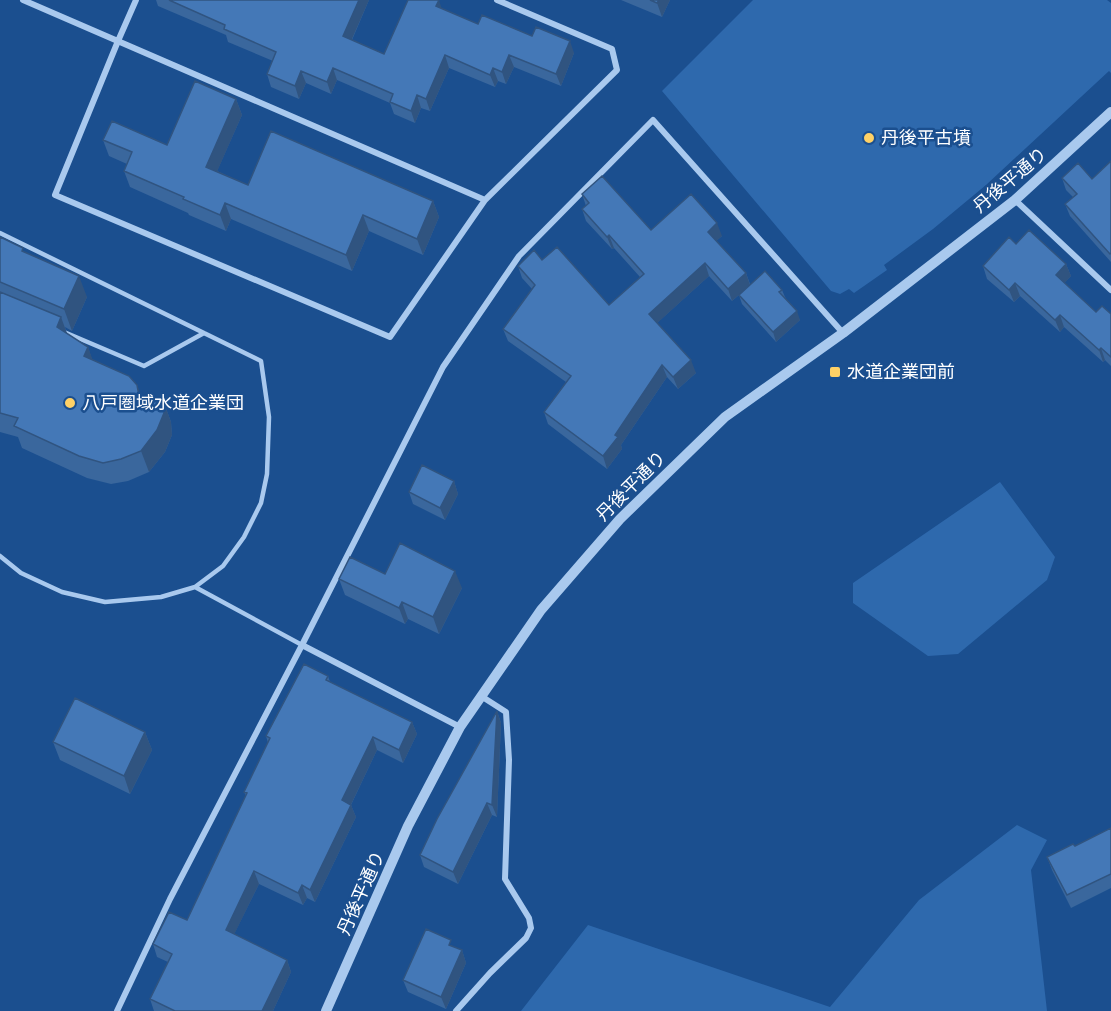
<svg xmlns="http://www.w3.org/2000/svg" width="1111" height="1011" viewBox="0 0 1111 1011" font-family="'Open Sans','Noto Sans JP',sans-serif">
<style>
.green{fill:#2e69ad}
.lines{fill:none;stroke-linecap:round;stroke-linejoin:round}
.service{stroke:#a9c9ee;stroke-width:4.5}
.minor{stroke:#a9c9ee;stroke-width:6}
.tertiary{stroke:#a9c9ee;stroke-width:10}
.wall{fill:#3a679d}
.shaded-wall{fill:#305480}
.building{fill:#4478b7;stroke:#305480;stroke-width:1.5}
.poi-dot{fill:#ffd166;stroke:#1b4f8f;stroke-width:2}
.labels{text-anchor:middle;stroke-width:5;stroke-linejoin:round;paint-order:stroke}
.poi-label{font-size:18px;fill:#fff;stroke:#1b4f8f;text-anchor:start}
.street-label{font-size:18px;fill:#fff;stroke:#1b4f8f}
</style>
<rect width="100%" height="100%" fill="#1b4f8f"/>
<!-- green -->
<path class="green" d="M 753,0 L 1107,0 L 1111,3 L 1111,73 L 1109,71 L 986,185 L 933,229 L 884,265 L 887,270 L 854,293 L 849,289 L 840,294 L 831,291 L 662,91 Z
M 1000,482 L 1055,557 L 1047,580 L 958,654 L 928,656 L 853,603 L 853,583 Z
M 1017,825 L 1047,840 L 1031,870 L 1047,1011 L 521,1011 L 588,925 L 830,1007 L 919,900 Z"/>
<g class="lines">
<!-- service -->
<path class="service" d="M 0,233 L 261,361 L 269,417 L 267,474 L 261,503 L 244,537 L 223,566 L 195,587 L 161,597 L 105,602 L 62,592 L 21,573 L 0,556
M 64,332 L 144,366 L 204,333
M 195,587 L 302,645"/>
<!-- minor -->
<path class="minor" d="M 23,0 L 485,200
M 136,0 L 118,41 L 55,195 L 390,337 L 485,200 L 617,70 L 612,49 L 497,0
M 1015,200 L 1111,290
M 302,645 L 460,727
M 117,1011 L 170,899 L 302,645 L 443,367 L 519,256 L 653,120 L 843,333
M 456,1011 L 490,973 L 526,938 L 531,928 L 529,918 L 505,879 L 509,760 L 506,712 L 481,696"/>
<!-- tertiary -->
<path class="tertiary" d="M 326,1011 L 408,826 L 460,727 L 541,610 L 620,519 L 725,417 L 843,333 L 1015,200 L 1111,112"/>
</g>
<!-- wall -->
<path class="wall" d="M 156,0 L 369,0 L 352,40 L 384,54 L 441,8 L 478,24 L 574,53 L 561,86 L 514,67 L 506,84 L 498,81 L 495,87 L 449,68 L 430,111 L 421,108 L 415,123 L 394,114 L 390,103 L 337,80 L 331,94 L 306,83 L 299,99 L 271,87 L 267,74 L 273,61 L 228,42 L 226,35 L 158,6 Z
M 621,0 L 670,0 L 662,17 Z
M 236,99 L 242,115 L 217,171 L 248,185 L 433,201 L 439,217 L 423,255 L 369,231 L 352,271 L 231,219 L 226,231 L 189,215 L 188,213 L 130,187 L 124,171 L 127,164 L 109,156 L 103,140 L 167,145 Z
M 1111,161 L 1111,262 L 1070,216 L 1065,204 L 1073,197 L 1066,190 L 1062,178 L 1092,179 Z
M 582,194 L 651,230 L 722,236 L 716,241 L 746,273 L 750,284 L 782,290 L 785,297 L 800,320 L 776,342 L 742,304 L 739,295 L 732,301 L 709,276 L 657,323 L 696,373 L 678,389 L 667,377 L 621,445 L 622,449 L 607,469 L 548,424 L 544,412 L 566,382 L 508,341 L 503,329 L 532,289 L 522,278 L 518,266 L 542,260 L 609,305 L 640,277 L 614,248 L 612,249 L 586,221 L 582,209 L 586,206 Z
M 0,237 L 24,252 L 87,297 L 72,331 L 65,327 L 67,334 L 88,347 L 92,360 L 143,401 L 163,400 L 171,422 L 172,435 L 165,452 L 149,472 L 128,481 L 111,484 L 87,478 L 22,448 L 18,437 L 0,432 Z
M 1016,244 L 1066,264 L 1071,276 L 1064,283 L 1096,312 L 1111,314 L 1111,366 L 1105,360 L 1103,362 L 1064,327 L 1060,332 L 1020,296 L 1014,302 L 987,279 L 983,266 Z
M 454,481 L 458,494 L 445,520 L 413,504 L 409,492 Z
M 385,574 L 462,588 L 439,634 L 408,619 L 405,624 L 345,595 L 339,579 Z
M 328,676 L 330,682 L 412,722 L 417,734 L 403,763 L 377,750 L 351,805 L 356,817 L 315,902 L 307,898 L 303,905 L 259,884 L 234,934 L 287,960 L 291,972 L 273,1011 L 154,1011 L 150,999 L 168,962 L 157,957 L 153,944 L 187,920 L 246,796 L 244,792 L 268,743 L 266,736 Z
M 497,711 L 501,723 L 497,817 L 492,815 L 458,884 L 424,867 L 420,855 Z
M 145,732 L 152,750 L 130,794 L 60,760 L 53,742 Z
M 1111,828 L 1111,888 L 1071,908 L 1052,870 L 1047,857 L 1075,846 Z
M 462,950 L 466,963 L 446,1009 L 408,992 L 403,980 Z"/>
<!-- shaded-wall -->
<path class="shaded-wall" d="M 359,0 L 369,0 L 348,48 L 343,36 Z
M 439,0 L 443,13 L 436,6 Z
M 659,0 L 670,0 L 662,17 L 657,3 Z
M 570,41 L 574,53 L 561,86 L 556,74 Z
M 445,55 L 449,68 L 430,111 L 426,99 Z
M 509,55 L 514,67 L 506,84 L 502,72 Z
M 333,68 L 337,80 L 331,94 L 327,82 Z
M 493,68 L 498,81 L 495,87 L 490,75 Z
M 301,71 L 306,83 L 299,99 L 295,86 Z
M 417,95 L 421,108 L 415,123 L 411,111 Z
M 236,99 L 242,115 L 212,183 L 206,167 Z
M 433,201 L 439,217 L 423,255 L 417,239 Z
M 225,203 L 231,219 L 226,231 L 220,215 Z
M 363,215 L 369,231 L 352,271 L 346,255 Z
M 717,223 L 722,236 L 713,244 L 708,232 Z
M 609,235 L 614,248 L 612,249 L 607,237 Z
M 705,263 L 709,276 L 654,326 L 649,314 Z
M 1066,264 L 1071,276 L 1060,288 L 1056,275 Z
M 746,273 L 750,285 L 732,301 L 728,289 Z
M 79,276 L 87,297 L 72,331 L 64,309 Z
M 1015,283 L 1020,296 L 1014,302 L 1009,290 Z
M 797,311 L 800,320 L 776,342 L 773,332 Z
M 1060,315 L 1064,327 L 1060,332 L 1055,320 Z
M 61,317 L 69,339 L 57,327 Z
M 88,347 L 96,369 L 84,356 Z
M 1101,348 L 1105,360 L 1103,362 L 1099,350 Z
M 691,360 L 696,373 L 678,389 L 673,377 Z
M 662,365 L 667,377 L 621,445 L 622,449 L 607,469 L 603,456 L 615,435 Z
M 137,385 L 145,407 L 140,401 Z
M 163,400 L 171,422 L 172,435 L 165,452 L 149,472 L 141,451 Z
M 454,481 L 458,494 L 445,520 L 440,508 Z
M 455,571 L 462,588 L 439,634 L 433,617 Z
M 402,602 L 408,619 L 405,624 L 399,608 Z
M 497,711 L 501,723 L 497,817 L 492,805 Z
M 412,722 L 417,734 L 403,763 L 399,750 Z
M 145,732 L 152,750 L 130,794 L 124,776 Z
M 373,737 L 377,750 L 347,813 L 342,800 Z
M 487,803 L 492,815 L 458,884 L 453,872 Z
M 351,805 L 356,817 L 315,902 L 310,890 Z
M 254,871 L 259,884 L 230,943 L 226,930 Z
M 302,885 L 307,898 L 303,905 L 298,893 Z
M 462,950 L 466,963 L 446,1009 L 441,997 Z
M 287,960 L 291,972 L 273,1011 L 262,1011 Z"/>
<!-- building -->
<path class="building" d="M 169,0 L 359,0 L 343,36 L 384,54 L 408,0 L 439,0 L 436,6 L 478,24 L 482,15 L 532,36 L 536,27 L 570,41 L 556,74 L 509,55 L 502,72 L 493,68 L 490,75 L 445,55 L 426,99 L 417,95 L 411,111 L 390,102 L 393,94 L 333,68 L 327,82 L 301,71 L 295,86 L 267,74 L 276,52 L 224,29 L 225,25 Z
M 650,0 L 659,0 L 657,3 Z
M 195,81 L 236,99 L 206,167 L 248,185 L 271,131 L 433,201 L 417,239 L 363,215 L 346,255 L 225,203 L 220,215 L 183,199 L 184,197 L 124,171 L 132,152 L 103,140 L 112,121 L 167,145 Z
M 1111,161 L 1111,253 L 1110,254 L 1065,204 L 1077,194 L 1062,178 L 1078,163 L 1092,179 Z
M 602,176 L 651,230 L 691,194 L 717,223 L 708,232 L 746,273 L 728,289 L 705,263 L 649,314 L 691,360 L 673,377 L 662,365 L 615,435 L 618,437 L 603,456 L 544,412 L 571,376 L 503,329 L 535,285 L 518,266 L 534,250 L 542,260 L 557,247 L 609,305 L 644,274 L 609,235 L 607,237 L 582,209 L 589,203 L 582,194 Z
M 1029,230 L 1066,264 L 1056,275 L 1096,312 L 1102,306 L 1111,314 L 1111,357 L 1101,348 L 1099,350 L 1060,315 L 1055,320 L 1015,283 L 1009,290 L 983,266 L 1009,237 L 1016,244 Z
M 0,237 L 23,248 L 22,251 L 79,276 L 64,309 L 0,282 Z
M 765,271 L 782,290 L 779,292 L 797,311 L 773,332 L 739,295 Z
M 0,292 L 61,317 L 57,327 L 88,347 L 84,356 L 129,376 L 137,385 L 140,401 L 163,400 L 164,413 L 157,430 L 141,451 L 121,459 L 103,463 L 79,456 L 14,426 L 18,418 L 0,413 Z
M 422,465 L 454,481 L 440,508 L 409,492 Z
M 400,543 L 455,571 L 433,617 L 402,602 L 399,608 L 339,579 L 350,557 L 385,574 Z
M 304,664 L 328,676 L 326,680 L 412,722 L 399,750 L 373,737 L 342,800 L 351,805 L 310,890 L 302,885 L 298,893 L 254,871 L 226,930 L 287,960 L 262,1011 L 175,1011 L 150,999 L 172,954 L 153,944 L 169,912 L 187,920 L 247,793 L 244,792 L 270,738 L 266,736 Z
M 75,698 L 145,732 L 124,776 L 53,742 Z
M 497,711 L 492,805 L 487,803 L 453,872 L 420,855 L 437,819 Z
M 1111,828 L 1111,874 L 1067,895 L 1047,857 L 1073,844 L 1075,846 Z
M 426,929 L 451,940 L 449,945 L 462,950 L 441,997 L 403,980 Z"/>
<!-- markers -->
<g class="poi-dot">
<circle cx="869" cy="138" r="6"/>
<rect x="829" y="366" width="12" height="12" rx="3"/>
<circle cx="70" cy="403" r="6"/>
</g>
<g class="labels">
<!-- poi labels -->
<g class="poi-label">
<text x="881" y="144">丹後平古墳</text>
<text x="847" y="378">水道企業団前</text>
<text x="82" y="409">八戸圏域水道企業団</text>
</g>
<!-- street labels -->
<g class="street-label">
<text transform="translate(1010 180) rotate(-40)" y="6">丹後平通り</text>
<text transform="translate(631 486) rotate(-45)" y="6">丹後平通り</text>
<text transform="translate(361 893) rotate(-66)" y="6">丹後平通り</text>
</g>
</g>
</svg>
